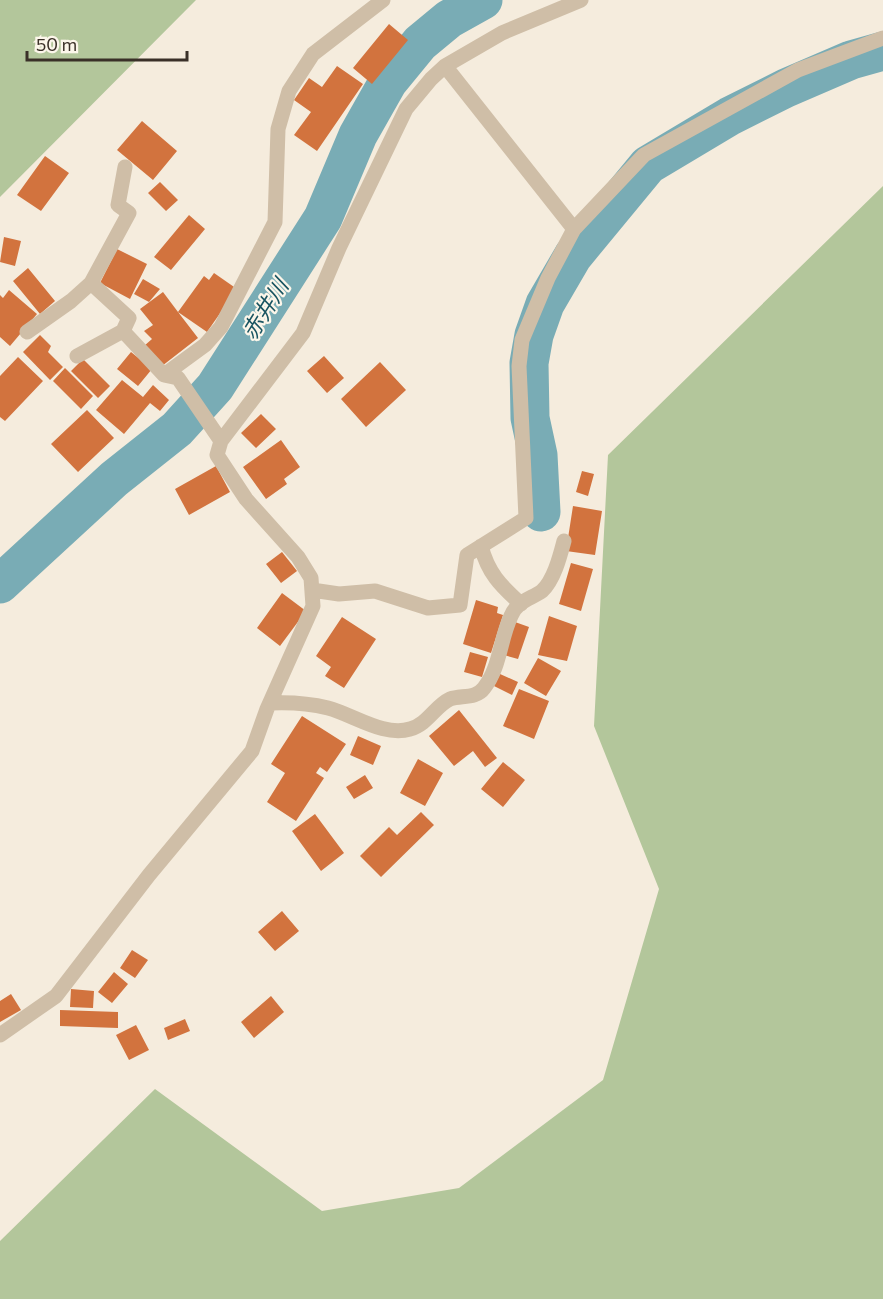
<svg xmlns="http://www.w3.org/2000/svg" width="883" height="1299" viewBox="0 0 883 1299" font-family="Commissioner,'Noto Sans JP',sans-serif">
<style>
.green{fill:#b3c69b}
.lines{fill:none;stroke-linecap:round;stroke-linejoin:round}
.river{stroke:#79acb5;stroke-width:39}
.building{fill:#d2733e}
.minor{stroke:#cfbea7;stroke-width:15}
.labels{text-anchor:middle;stroke-width:4.5;stroke-linejoin:round;paint-order:stroke}
.water-label{font-size:22px;font-style:italic;fill:#195461;stroke:#fcf6ea}
</style>
<rect width="100%" height="100%" fill="#f5ecdd"/>
<!-- green -->
<path class="green" d="M 0,0 L 196,0 L 0,197 Z
M 883,186 L 883,1299 L 0,1299 L 0,1241 L 155,1089 L 322,1211 L 459,1188 L 603,1080 L 659,889 L 594,726 L 608,455 Z"/>
<g class="lines">
<!-- river -->
<path class="river" d="M 541,512 L 538,455 L 530,418 L 529,363 L 534,335 L 545,304 L 573,256 L 648,165 L 730,116 L 786,88 L 851,60 L 883,51
M 0,584 L 114,479 L 177,429 L 215,387 L 323,218 L 358,135 L 388,82 L 420,43 L 449,19 L 483,0"/>
</g>
<!-- building -->
<path class="building" d="M 389,24 L 408,40 L 372,84 L 353,68 Z
M 337,66 L 363,84 L 317,151 L 294,135 L 311,112 L 294,100 L 309,78 L 322,87 Z
M 142,121 L 177,151 L 153,180 L 117,150 Z
M 45,156 L 69,173 L 41,211 L 17,195 Z
M 160,182 L 178,200 L 166,211 L 148,193 Z
M 189,215 L 205,229 L 171,270 L 154,257 Z
M 4,237 L 21,241 L 15,266 L 0,262 Z
M 117,249 L 147,264 L 130,299 L 100,283 Z
M 28,268 L 55,301 L 40,314 L 13,281 Z
M 214,273 L 237,289 L 207,332 L 178,312 L 198,338 L 162,366 L 144,346 L 152,339 L 144,331 L 153,325 L 140,309 L 163,292 L 178,312 L 204,276 L 209,280 Z
M 143,279 L 160,289 L 149,302 L 134,294 Z
M 9,290 L 37,314 L 10,346 L 0,337 L 0,295 L 3,298 Z
M 40,335 L 51,346 L 48,352 L 63,367 L 50,380 L 23,352 Z
M 131,352 L 152,369 L 138,386 L 117,369 Z
M 324,356 L 344,378 L 327,393 L 307,371 Z
M 18,357 L 43,381 L 5,421 L 0,417 L 0,376 Z
M 83,359 L 110,386 L 98,398 L 71,371 Z
M 380,362 L 406,390 L 366,427 L 341,399 Z
M 65,368 L 93,396 L 81,409 L 53,381 Z
M 122,380 L 143,397 L 153,385 L 169,400 L 160,411 L 150,403 L 124,434 L 96,410 Z
M 87,410 L 114,438 L 78,472 L 51,444 Z
M 261,414 L 276,429 L 256,448 L 241,433 Z
M 281,440 L 300,467 L 284,479 L 287,484 L 266,499 L 243,467 Z
M 216,466 L 230,492 L 189,515 L 175,489 Z
M 582,471 L 594,474 L 588,496 L 576,492 Z
M 573,506 L 602,511 L 595,555 L 566,551 Z
M 282,552 L 297,571 L 281,583 L 266,564 Z
M 571,563 L 593,569 L 581,611 L 559,604 Z
M 282,593 L 306,611 L 280,646 L 257,628 Z
M 476,600 L 498,607 L 497,613 L 503,615 L 491,653 L 463,644 Z
M 549,616 L 577,626 L 567,661 L 538,655 Z
M 342,617 L 376,639 L 344,688 L 325,676 L 331,667 L 316,656 Z
M 515,622 L 529,627 L 518,659 L 504,655 Z
M 470,652 L 488,657 L 482,677 L 464,672 Z
M 538,658 L 561,671 L 546,696 L 524,683 Z
M 500,674 L 518,682 L 512,695 L 494,686 Z
M 519,689 L 549,701 L 534,739 L 503,726 Z
M 459,710 L 497,758 L 485,767 L 473,751 L 454,766 L 429,736 Z
M 302,716 L 346,744 L 327,772 L 320,767 L 316,773 L 324,778 L 296,821 L 267,802 L 285,773 L 271,764 Z
M 358,736 L 381,746 L 373,765 L 350,755 Z
M 418,759 L 443,773 L 425,806 L 400,793 Z
M 503,762 L 525,780 L 503,807 L 481,789 Z
M 365,775 L 373,788 L 354,799 L 346,787 Z
M 421,812 L 434,825 L 381,877 L 360,856 L 389,827 L 397,835 Z
M 315,814 L 344,853 L 321,871 L 292,831 Z
M 282,911 L 299,931 L 275,951 L 258,932 Z
M 132,950 L 148,960 L 135,978 L 120,968 Z
M 114,972 L 128,984 L 112,1003 L 98,992 Z
M 71,989 L 94,991 L 93,1008 L 70,1007 Z
M 11,994 L 21,1010 L 0,1022 L 0,1001 Z
M 271,996 L 284,1012 L 254,1038 L 241,1022 Z
M 60,1010 L 118,1012 L 118,1028 L 60,1026 Z
M 185,1019 L 190,1031 L 168,1040 L 164,1028 Z
M 136,1025 L 149,1050 L 129,1060 L 116,1035 Z"/>
<g class="lines">
<!-- minor -->
<path class="minor" d="M 445,66 L 574,229
M 91,283 L 129,213 L 118,205 L 125,167
M 27,332 L 71,301 L 91,283 L 129,318 L 123,331
M 77,356 L 123,331 L 164,375
M 221,441 L 178,378 L 164,375 L 205,345 L 221,327 L 275,222 L 278,129 L 289,91 L 313,54 L 383,0
M 481,546 C 488,573 500,585 521,604
M 312,590 L 339,594 L 375,591 L 428,608 L 460,605 L 467,555 L 526,518 L 519,366 L 522,340 L 548,278 L 574,229 L 644,155 L 798,70 L 883,38
M 270,703 C 291,702 308,703 328,708 C 354,715 384,737 410,729 C 428,724 435,706 450,699 C 461,695 476,699 484,688 C 500,668 500,639 511,616 C 517,601 531,599 542,591 C 554,580 560,556 564,541
M 0,1035 L 56,996 L 149,875 L 252,751 L 267,709 L 313,606 L 311,578 L 298,557 L 246,499 L 217,455 L 221,441 L 303,333 L 339,248 L 406,109 L 431,79 L 445,66 L 502,33 L 581,0"/>
</g>
<g class="labels">
<!-- water labels -->
<g class="water-label">
<text transform="translate(265 309) rotate(-58)" y="8">赤井川</text>
</g>
</g>
<!-- scale -->
<path d="M27 51v9h160v-9" fill="none" stroke="#3a3028" stroke-width="3"/>
<text x="36" y="51" font-size="18" fill="#3a3028" stroke="#fcf6ea" stroke-width="4.5" paint-order="stroke">50 m</text>
</svg>
